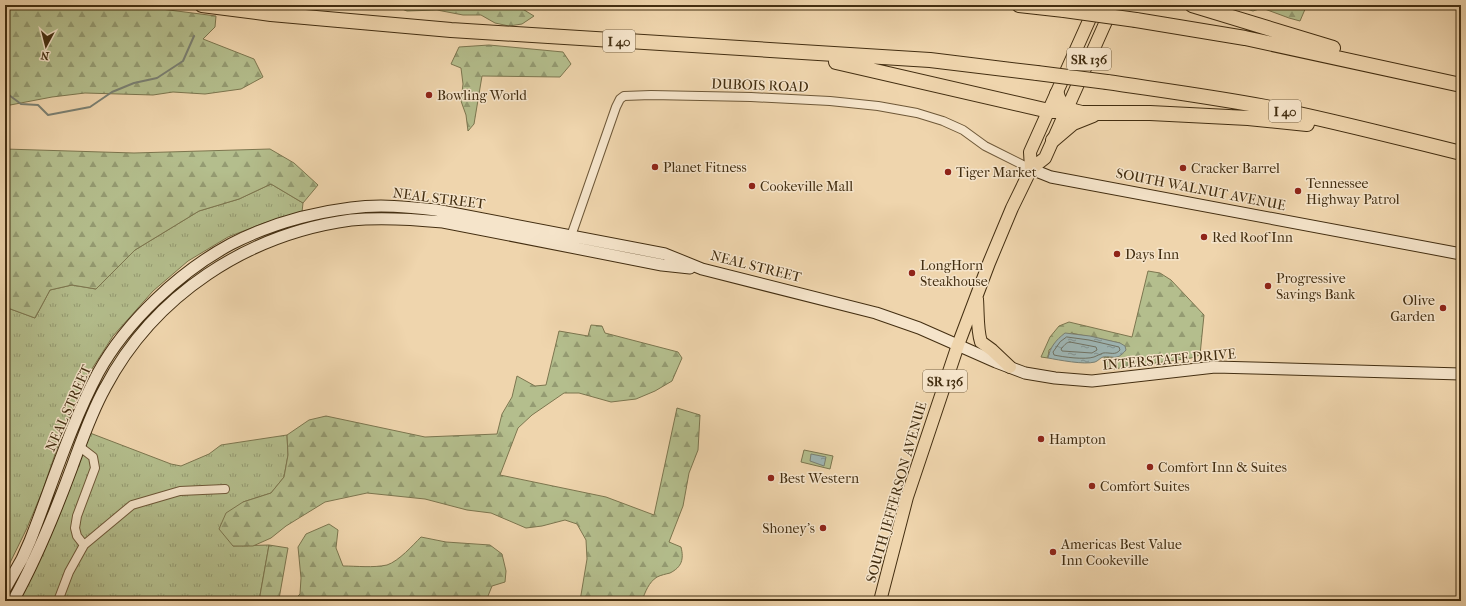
<svg xmlns="http://www.w3.org/2000/svg" width="1466" height="606" viewBox="0 0 1466 606" font-family="'IM FELL French Canon',serif">
<style>
.grass{fill:url(#grass-tufts);stroke:#7c764f}
.forest{fill:url(#forest-firs);stroke:#7c764f}
.garden{fill:#b4be8d;stroke:#7c764f}
.water{fill:url(#water-ripples);stroke:#7a8073}
.lines{fill:none;stroke-linecap:round;stroke-linejoin:round}
.shore{stroke:#707263;stroke-width:1}
.stream{stroke:#7a8073;stroke-width:2}
.street-casing{stroke:#6e5838;stroke-width:10}
.secondary-casing{stroke:#432e11;stroke-width:13}
.primary-casing{stroke:#432e11;stroke-width:14}
.highway-casing{stroke:#432e11;stroke-width:16}
.street{stroke:#f5e4ca;stroke-width:8}
.secondary{stroke:#f5e4ca;stroke-width:11}
.primary{stroke:#efd5ad;stroke-width:12}
.highway{stroke:#efd5ad;stroke-width:14}
.highway-bridge-casing{stroke:#432e11;stroke-width:16;stroke-linecap:butt}
.highway-bridge{stroke:#efd5ad;stroke-width:14}
.poi-dot{fill:#8f2418;stroke:#f5e4ca;stroke-width:1.5}
.labels{text-anchor:middle;stroke-width:3;stroke-linejoin:round;paint-order:stroke}
.shield{fill:#f5e4ca;stroke:#786548;stroke-width:1}
.shield-label{font-size:13px;font-weight:bold;fill:#432e11}
.street-label{font-size:14px;fill:#432e11;stroke:#f5e4ca}
.poi-label{font-size:14px;fill:#432e11;stroke:#f5e4ca;text-anchor:start}
</style>
<defs>
<pattern id="grass-tufts" width="24" height="20" patternUnits="userSpaceOnUse"><rect width="24" height="20" fill="#b4be8d"/><path d="M3 7l-1-3M5 7V3M7 7l1-3M15 17l-1-3M17 17v-4M19 17l1-3" fill="none" stroke="#949b72"/></pattern>
<pattern id="forest-firs" width="22" height="20" patternUnits="userSpaceOnUse"><rect width="22" height="20" fill="#b4be8d"/><path d="M5 1l3.5 6h-7zM16 11l3.5 6h-7z" fill="#949b72"/></pattern>
<pattern id="water-ripples" width="26" height="14" patternUnits="userSpaceOnUse"><rect width="26" height="14" fill="#9eb6b5"/><path d="M2 4q2-2 4 0t4 0M15 11q2-2 4 0t4 0" fill="none" stroke="#829492"/></pattern>
</defs>
<rect width="100%" height="100%" fill="#efd5ad"/>
<filter id="stains"><feTurbulence type="fractalNoise" baseFrequency=".005" numOctaves="4"/><feColorMatrix values="0 0 0 0 .2 0 0 0 0 .09 0 0 0 0 .02 0 0 0 .5 -.17"/></filter>
<radialGradient id="worn" r=".72"><stop offset=".6" stop-color="#630" stop-opacity="0"/><stop offset="1" stop-color="#630" stop-opacity=".3"/></radialGradient>
<!-- grass -->
<path class="grass" d="M 271,184 L 303,203 L 302,212 L 264,223 L 228,237 L 188,261 L 153,291 L 113,336 L 86,378 L 61,437 L 42,492 L 27,528 L 5,573 L 5,307 L 35,318 L 50,290 L 72,285 L 96,289 L 135,250 L 199,211 L 239,199 Z
M 90,433 L 171,464 L 181,466 L 209,454 L 221,445 L 287,435 L 288,455 L 284,477 L 271,493 L 243,502 L 233,546 L 269,545 L 259,601 L 18,601 C 49,548 69,490 90,433 Z"/>
<!-- forest -->
<path class="forest" d="M 5,5 L 130,5 L 216,16 L 215,27 L 203,39 L 254,59 L 263,77 L 241,89 L 205,94 L 173,92 L 153,95 L 85,93 L 52,97 L 5,106 Z
M 392,5 L 516,5 L 534,16 L 522,24 L 509,26 L 495,23 L 481,15 L 463,15 L 437,10 L 407,11 Z
M 1233,5 L 1300,5 L 1306,7 L 1300,21 L 1289,18 L 1262,8 L 1253,11 Z
M 489,45 L 563,52 L 571,64 L 560,77 L 482,76 L 474,124 L 468,131 L 466,115 L 461,101 L 463,84 L 461,68 L 451,64 L 459,47 Z
M 5,149 L 134,153 L 270,149 L 294,163 L 318,185 L 303,203 L 271,184 L 239,199 L 199,211 L 135,250 L 96,289 L 72,285 L 50,290 L 35,318 L 5,307 Z
M 1148,271 L 1160,273 L 1171,280 L 1204,315 L 1200,355 L 1191,358 L 1106,370 L 1104,357 L 1113,358 L 1120,343 L 1071,333 L 1049,350 L 1048,358 L 1041,357 L 1050,337 L 1059,326 L 1069,322 L 1132,337 Z
M 591,325 L 602,326 L 605,333 L 678,352 L 682,358 L 672,381 L 655,391 L 636,399 L 611,402 L 579,393 L 564,393 L 532,415 L 518,428 L 500,475 L 606,497 L 654,515 L 677,408 L 700,415 L 698,450 L 689,473 L 683,506 L 669,542 L 681,547 C 684,559 682,567 670,573 C 666,574 661,575 657,577 C 649,582 645,592 642,601 L 580,601 L 587,559 L 586,540 L 577,524 L 565,520 L 542,526 L 526,528 L 491,513 L 467,510 L 425,499 L 367,493 L 325,502 L 286,526 L 271,538 L 253,546 L 233,546 L 219,529 L 226,513 L 243,502 L 271,493 L 284,477 L 288,455 L 287,435 L 309,420 L 326,416 L 425,437 L 497,434 L 502,414 L 512,397 L 517,376 L 535,386 L 546,385 L 559,331 L 588,336 Z
M 329,524 L 338,530 L 336,548 L 343,566 C 357,566 373,568 387,565 C 399,561 413,545 421,537 L 446,542 L 490,545 L 502,554 L 506,571 L 505,582 L 492,586 L 486,601 L 293,601 L 300,594 L 301,578 L 298,547 L 306,534 Z
M 269,545 L 288,548 L 279,599 L 285,601 L 259,601 Z"/>
<!-- garden -->
<path class="garden" d="M 804,450 L 833,456 L 830,469 L 801,462 Z"/>
<!-- water -->
<path class="water" d="M 1065,333 L 1090,336 L 1120,343 L 1125,346 L 1126,350 C 1116,362 1113,355 1103,357 C 1100,358 1098,361 1095,362 C 1084,365 1059,360 1048,358 C 1050,347 1056,340 1065,333 Z
M 811,454 L 826,457 L 824,466 L 810,461 Z"/>
<g class="lines">
<!-- shore -->
<path class="shore" d="M 1067,337 L 1089,340 L 1119,347 L 1120,350 C 1115,356 1110,352 1103,353 C 1100,354 1097,356 1094,357 C 1085,360 1063,357 1054,355 L 1053,352 L 1060,342 Z
M 1070,342 L 1096,347 L 1097,350 L 1092,353 L 1062,351 L 1061,349 C 1064,346 1066,342 1070,342 Z"/>
<!-- stream -->
<path class="stream" d="M 5,92 L 21,104 L 38,105 L 48,115 L 90,107 L 112,92 L 134,83 L 157,78 L 183,61 L 194,36"/>
<defs>
<path id="street" d="M 1460,5 L 1461,5
M 571,236 L 616,107 L 620,99 L 624,96 L 651,95 L 751,97 L 830,101 L 878,106 L 917,113 L 943,121 L 963,130 L 985,146 L 1031,169
M 84,545 L 132,505 L 180,491 L 225,489
M 58,601 L 69,572 L 84,545 L 77,536 L 75,528 L 77,516 L 95,468 L 93,457 L 80,447"/>
<path id="secondary" d="M 1031,169 L 1051,177 L 1461,254
M 5,589 L 22,559 L 30,541 C 52,485 70,426 98,373 C 126,322 179,272 231,244 C 268,225 310,213 351,208 C 380,204 408,207 436,210 L 665,254 L 702,269 L 876,313 L 919,328 L 996,362 L 1025,373 L 1055,378 L 1092,381 L 1215,367 L 1461,374
M 13,601 C 37,558 55,513 72,467 C 82,440 91,413 105,388 C 154,295 247,234 351,220 C 381,217 412,219 443,222 L 662,265 L 690,268"/>
<path id="primary" d="M 1031,169 L 1030,152 L 1096,5
M 977,299 C 978,312 977,330 981,342 L 992,350 L 1010,367
M 880,601 L 907,497 L 958,345 L 989,263 L 1012,208 L 1031,169 L 1045,158 L 1112,8"/>
<path id="highway" d="M 202,5 L 271,14 L 451,30 L 930,60 L 1037,73
M 1019,5 L 1064,10
M 1192,5 L 1333,48
M 1111,10 L 1112,5
M 1136,20 L 1245,38 L 1461,85
M 836,62 L 1049,111 L 1060,111 L 1067,107
M 1107,82 C 1160,90 1213,97 1266,107 C 1331,120 1396,137 1461,153
M 1057,94 C 1059,106 1071,111 1082,113 L 1150,113 L 1248,118 L 1307,124
M 1053,140 L 1073,123 L 1093,115"/>
</defs>
<!-- street casing -->
<use href="#street" class="street-casing"/>
<!-- secondary casing -->
<use href="#secondary" class="secondary-casing"/>
<!-- primary casing -->
<use href="#primary" class="primary-casing"/>
<!-- highway casing -->
<use href="#highway" class="highway-casing"/>
<!-- street -->
<use href="#street" class="street"/>
<!-- secondary -->
<use href="#secondary" class="secondary"/>
<!-- primary -->
<use href="#primary" class="primary"/>
<!-- highway -->
<use href="#highway" class="highway"/>
<defs>
<path id="highway-bridge" d="M 1064,10 L 1136,20
M 1037,73 L 1107,82"/>
</defs>
<!-- highway-bridge casing -->
<use href="#highway-bridge" class="highway-bridge-casing"/>
<!-- highway-bridge -->
<use href="#highway-bridge" class="highway-bridge"/>
</g>
<!-- markers -->
<g class="poi-dot">
<circle cx="429" cy="95" r="4"/>
<circle cx="655" cy="167" r="4"/>
<circle cx="1183" cy="168" r="4"/>
<circle cx="948" cy="172" r="4"/>
<circle cx="752" cy="186" r="4"/>
<circle cx="1298" cy="191" r="4"/>
<circle cx="1204" cy="237" r="4"/>
<circle cx="1117" cy="254" r="4"/>
<circle cx="912" cy="273" r="4"/>
<circle cx="1268" cy="286" r="4"/>
<circle cx="1443" cy="308" r="4"/>
<circle cx="1041" cy="439" r="4"/>
<circle cx="1150" cy="467" r="4"/>
<circle cx="771" cy="478" r="4"/>
<circle cx="1092" cy="486" r="4"/>
<circle cx="823" cy="528" r="4"/>
<circle cx="1053" cy="552" r="4"/>
</g>
<g class="labels">
<!-- shield labels -->
<g class="shield">
<rect x="603" y="30" width="32" height="22" rx="3"/>
<rect x="1067" y="48" width="44" height="22" rx="3"/>
<rect x="1269" y="100" width="32" height="22" rx="3"/>
<rect x="923" y="370" width="44" height="22" rx="3"/>
</g>
<g class="shield-label">
<text x="619" y="46">I 40</text>
<text x="1089" y="64">SR 136</text>
<text x="1285" y="116">I 40</text>
<text x="945" y="386">SR 136</text>
</g>
<!-- street labels -->
<g class="street-label">
<text transform="translate(760 85) rotate(2)" y="5">DUBOIS ROAD</text>
<text transform="translate(1201 189) rotate(11)" y="5">SOUTH WALNUT AVENUE</text>
<text transform="translate(439 198) rotate(7)" y="5">NEAL STREET</text>
<text transform="translate(756 266) rotate(14)" y="5">NEAL STREET</text>
<text transform="translate(1169 359) rotate(-5)" y="5">INTERSTATE DRIVE</text>
<text transform="translate(68 408) rotate(-66)" y="5">NEAL STREET</text>
<text transform="translate(896 492) rotate(-74)" y="5">SOUTH JEFFERSON AVENUE</text>
</g>
<!-- poi labels -->
<g class="poi-label">
<text x="437" y="100">Bowling World</text>
<text x="663" y="172">Planet Fitness</text>
<text x="1191" y="173">Cracker Barrel</text>
<text x="956" y="177">Tiger Market</text>
<text x="1306" y="188">Tennessee<tspan x="1306" dy="16">Highway Patrol</tspan></text>
<text x="760" y="191">Cookeville Mall</text>
<text x="1212" y="242">Red Roof Inn</text>
<text x="1125" y="259">Days Inn</text>
<text x="920" y="270">LongHorn<tspan x="920" dy="16">Steakhouse</tspan></text>
<text x="1276" y="283">Progressive<tspan x="1276" dy="16">Savings Bank</tspan></text>
<text x="1435" y="305" text-anchor="end">Olive<tspan x="1435" dy="16">Garden</tspan></text>
<text x="1049" y="444">Hampton</text>
<text x="1158" y="472">Comfort Inn &amp; Suites</text>
<text x="779" y="483">Best Western</text>
<text x="1100" y="491">Comfort Suites</text>
<text x="815" y="533" text-anchor="end">Shoney's</text>
<text x="1061" y="549">Americas Best Value<tspan x="1061" dy="16">Inn Cookeville</tspan></text>
</g>
</g>
<!-- margin -->
<rect width="1466" height="606" fill="none" stroke="#efd5ad" stroke-width="20"/>
<rect x="6" y="6" width="1454" height="594" fill="none" stroke="#432e11" stroke-width="2"/>
<rect x="10" y="10" width="1446" height="586" fill="none" stroke="#432e11"/>
<!-- north arrow -->
<g transform="translate(46 46) rotate(187)" stroke="#f5e4ca" stroke-width="3" paint-order="stroke">
<path d="M0-3L7 15L0 10L-7 15Z" fill="#432e11"/>
<text y="-6" font-size="11" font-weight="bold" text-anchor="middle" fill="#432e11">N</text>
</g>
<rect width="100%" height="100%" filter="url(#stains)"/>
<rect width="100%" height="100%" fill="url(#worn)"/>
</svg>
